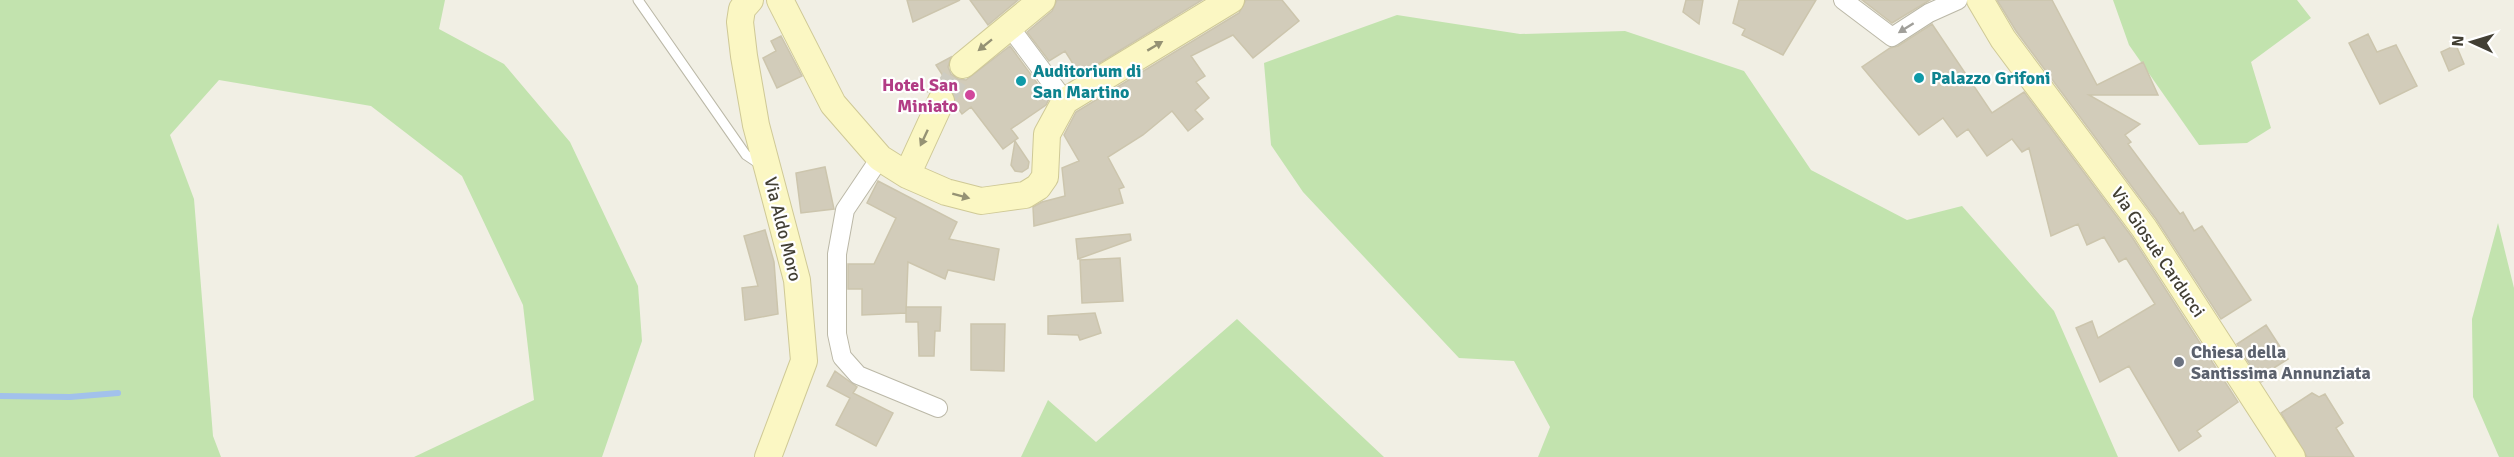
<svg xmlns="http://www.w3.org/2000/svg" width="2514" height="457" viewBox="0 0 2514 457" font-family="Signika,sans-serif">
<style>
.green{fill:#c2e3ae}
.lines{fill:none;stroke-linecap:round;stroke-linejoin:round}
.stream{stroke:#a2c1eb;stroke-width:6}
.building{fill:#d2ccba;stroke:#ccc5ad;stroke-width:1.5}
.secondary-tunnel{stroke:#ceccc1;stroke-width:26;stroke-dasharray:26 13;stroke-linecap:butt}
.service-casing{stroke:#bbb8a7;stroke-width:11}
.minor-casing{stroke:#bbb8a7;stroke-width:20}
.secondary-casing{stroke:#cfc996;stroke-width:28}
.service{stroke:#fff;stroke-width:9}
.minor{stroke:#fff;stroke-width:18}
.secondary{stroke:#fbf7c3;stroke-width:26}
.oneway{fill:#a09f9a}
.oneway2{fill:#959274}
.culture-dot{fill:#0f9aa8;stroke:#fff;stroke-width:2}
.hotel-dot{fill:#d1479c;stroke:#fff;stroke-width:2}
.worship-dot{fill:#6b7280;stroke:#fff;stroke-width:2}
.labels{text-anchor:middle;stroke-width:4.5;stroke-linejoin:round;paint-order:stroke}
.culture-label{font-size:18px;font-weight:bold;fill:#0d838f;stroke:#fff;text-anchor:start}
.hotel-label{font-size:18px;font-weight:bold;fill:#b23c85;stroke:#fff;text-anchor:end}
.street-label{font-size:18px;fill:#423f34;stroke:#fff}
.worship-label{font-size:18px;font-weight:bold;fill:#5b616d;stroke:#fff;text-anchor:start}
</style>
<rect width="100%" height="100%" fill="#f1efe4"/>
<!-- green -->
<path class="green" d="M 0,0 L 445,0 L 439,29 L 504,64 L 570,142 L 638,286 L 642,341 L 602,457 L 414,457 L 534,400 L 523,305 L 462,176 L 371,106 L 219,80 L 170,135 L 194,199 L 213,436 L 221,457 L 0,457 Z
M 2113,0 L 2297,0 L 2311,18 L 2251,62 L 2271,128 L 2247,143 L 2199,145 L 2129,45 Z
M 1397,15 L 1520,34 L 1625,31 L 1744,71 L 1811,170 L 1907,220 L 1962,206 L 2054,311 L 2118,457 L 1538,457 L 1550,427 L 1514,361 L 1459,358 L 1303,192 L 1271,145 L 1264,63 Z
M 2498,223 L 2514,288 L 2514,457 L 2499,457 L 2473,397 L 2472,319 Z
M 1237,319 L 1384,457 L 1021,457 L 1048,400 L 1096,442 Z"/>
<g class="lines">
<!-- stream -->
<path class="stream" d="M 0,396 L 70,397 L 118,393"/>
</g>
<!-- building -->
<path class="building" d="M 907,0 L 960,0 L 913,22 Z
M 970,0 L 1018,0 L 988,25 Z
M 1057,0 L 1202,0 L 1080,75 L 1065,51 L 1049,61 L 1027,32 L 1052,11 Z
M 1246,0 L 1282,0 L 1299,21 L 1253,58 L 1233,35 L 1191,56 L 1205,76 L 1196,82 L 1209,98 L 1195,110 L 1203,119 L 1188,131 L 1172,111 L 1143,135 L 1108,157 L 1124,187 L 1119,189 L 1123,203 L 1034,226 L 1033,207 L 1042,202 L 1065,196 L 1062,168 L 1079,161 L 1064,135 L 1076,112 L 1239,13 Z
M 1686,0 L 1703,0 L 1699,24 L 1683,12 Z
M 1739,0 L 1816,0 L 1783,55 L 1742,35 L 1745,29 L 1733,23 Z
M 1862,0 L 1930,0 L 1892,23 Z
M 1997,0 L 2052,0 L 2097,85 L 2143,62 L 2158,95 L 2089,95 L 2140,124 L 2125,135 L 2131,142 L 2128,144 L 2180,214 L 2183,212 L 2194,231 L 2202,226 L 2251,300 L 2221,319 L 2156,219 L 2016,31 Z
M 1932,24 L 1992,113 L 2024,92 L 2132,237 L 2238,402 L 2197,431 L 2201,436 L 2179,451 L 2129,366 L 2100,382 L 2076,328 L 2092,321 L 2098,338 L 2155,304 L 2126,258 L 2119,262 L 2104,237 L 2087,245 L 2078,224 L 2051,236 L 2029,148 L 2022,152 L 2012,139 L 1987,156 L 1968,129 L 1957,137 L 1943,118 L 1919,135 L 1862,67 L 1890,48 L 1898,46 Z
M 2368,34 L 2377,52 L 2396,45 L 2417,86 L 2380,104 L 2349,43 Z
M 781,36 L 802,76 L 777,88 L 763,58 L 776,51 L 771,41 Z
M 2456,45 L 2464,64 L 2449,71 L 2441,52 Z
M 1010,46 L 1049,99 L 1046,105 L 1011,129 L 1018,138 L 1003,149 L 971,107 L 962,114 L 955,104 L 954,93 L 948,88 L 939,86 L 927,92 L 945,79 L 936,65 L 951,57 L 948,67 L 951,74 L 958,79 L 966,80 Z
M 1015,141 L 1029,162 L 1028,168 L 1022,172 L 1015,171 L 1011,165 Z
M 825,167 L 834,209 L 801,213 L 796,173 Z
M 878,181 L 957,222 L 949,239 L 999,249 L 994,280 L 948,270 L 945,279 L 908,262 L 906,313 L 862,315 L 862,289 L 848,289 L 848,264 L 874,264 L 896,218 L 867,203 Z
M 765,230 L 774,262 L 778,314 L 745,320 L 742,288 L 758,286 L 744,236 Z
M 1130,234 L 1131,240 L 1078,259 L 1076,239 Z
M 1120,258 L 1123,301 L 1082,303 L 1080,260 Z
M 906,307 L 941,307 L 940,331 L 935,331 L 934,356 L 919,356 L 918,322 L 906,322 Z
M 1095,313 L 1101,333 L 1080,340 L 1078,335 L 1048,334 L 1048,316 Z
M 971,324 L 1005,324 L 1004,371 L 971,370 Z
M 2266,325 L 2288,359 L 2261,376 L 2264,380 L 2261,382 L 2237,344 Z
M 835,371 L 857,387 L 853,393 L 893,413 L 876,446 L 836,425 L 850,398 L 827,386 Z
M 2312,393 L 2319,397 L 2325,394 L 2343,423 L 2336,428 L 2354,457 L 2307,457 L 2281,413 Z"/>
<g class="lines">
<!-- secondary-tunnel -->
<path class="secondary-tunnel" d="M 941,101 L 963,65"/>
<defs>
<path id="service" d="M 638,0 L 746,155 L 761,165"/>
<path id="minor" d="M 1843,0 L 1892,37 L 1929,13 L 1958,0
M 1009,26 L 1065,101
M 880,158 L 845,210 L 837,254 L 837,334 L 842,357 L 858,375 L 938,408"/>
<path id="secondary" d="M 750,0 L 742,9 L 740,22 L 744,56 L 756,125 L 797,280 L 804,361 L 768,457
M 780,0 L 833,104 L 880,158 L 907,175 L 946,192 L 981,201 L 1025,195 L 1038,187 L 1045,177 L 1047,134 L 1065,101 L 1231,0
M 1980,0 L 2003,39 L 2144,228 L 2292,457
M 963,65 L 1042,0
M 907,175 L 941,101"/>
</defs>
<!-- service casing -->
<use href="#service" class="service-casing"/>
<!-- minor casing -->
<use href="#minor" class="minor-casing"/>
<!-- secondary casing -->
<use href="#secondary" class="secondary-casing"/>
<!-- service -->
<use href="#service" class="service"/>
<!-- minor -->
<use href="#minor" class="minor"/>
<!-- secondary -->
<use href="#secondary" class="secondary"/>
</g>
<!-- one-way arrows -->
<defs><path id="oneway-solid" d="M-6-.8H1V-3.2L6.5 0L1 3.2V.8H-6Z" transform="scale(1.5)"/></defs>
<use class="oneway" href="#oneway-solid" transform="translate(1906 28) rotate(148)"/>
<g class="oneway2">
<use href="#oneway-solid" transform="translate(985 45) rotate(141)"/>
<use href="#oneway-solid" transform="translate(1155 46) rotate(-31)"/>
<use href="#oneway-solid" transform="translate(924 138) rotate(115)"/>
<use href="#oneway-solid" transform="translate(961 196) rotate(15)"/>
</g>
<!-- markers -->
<g class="culture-dot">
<circle cx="1919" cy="78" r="6"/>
<circle cx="1021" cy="81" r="6"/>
</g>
<circle class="hotel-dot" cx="970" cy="95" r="6"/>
<circle class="worship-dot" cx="2179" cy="362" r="6"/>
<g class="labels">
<!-- culture labels -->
<g class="culture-label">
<text x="1033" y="77">Auditorium di<tspan x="1033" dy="21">San Martino</tspan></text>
<text x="1931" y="84">Palazzo Grifoni</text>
</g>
<!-- hotel labels -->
<g class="hotel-label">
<text x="958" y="91">Hotel San<tspan x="958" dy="21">Miniato</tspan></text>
</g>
<!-- street labels -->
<g class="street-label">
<text transform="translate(783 229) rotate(76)" y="6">Via Aldo Moro</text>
<text transform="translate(2158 252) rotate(56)" y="6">Via Giosuè Carducci</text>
</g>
<!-- worship labels -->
<g class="worship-label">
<text x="2191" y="358">Chiesa della<tspan x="2191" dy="21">Santissima Annunziata</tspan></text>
</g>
</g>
<!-- north arrow -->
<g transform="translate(2472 42) rotate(274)" stroke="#ffffff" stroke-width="4.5" paint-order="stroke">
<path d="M0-4.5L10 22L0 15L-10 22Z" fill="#423f34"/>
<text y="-9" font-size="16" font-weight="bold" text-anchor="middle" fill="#423f34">N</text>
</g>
</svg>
